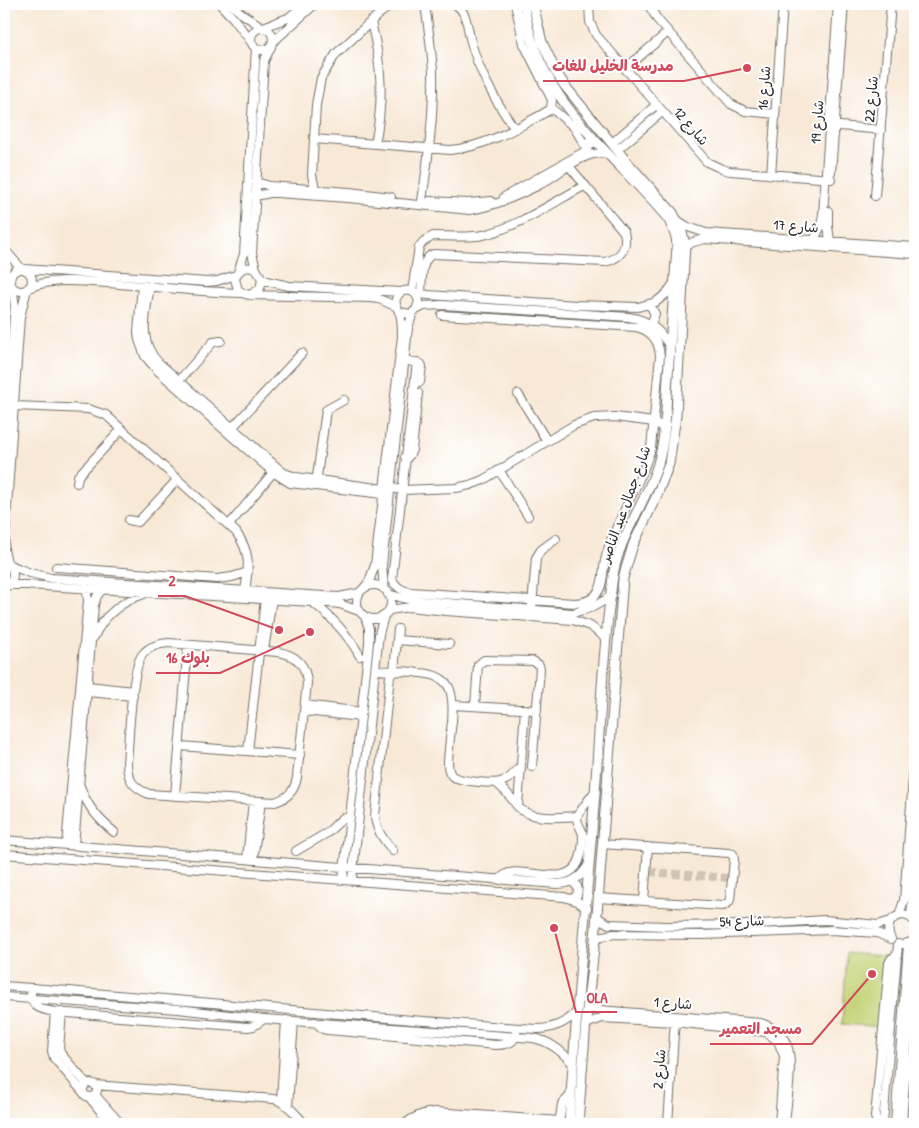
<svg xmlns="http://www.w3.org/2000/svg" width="919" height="1128" viewBox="0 0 919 1128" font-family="'Patrick Hand','Playpen Sans Arabic',sans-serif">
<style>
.green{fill:#c3d274;stroke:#777e50}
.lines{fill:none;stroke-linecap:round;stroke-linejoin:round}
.minor-tunnel{stroke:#cfc3b5;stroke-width:8;stroke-dasharray:8 4;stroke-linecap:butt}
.minor-casing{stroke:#736e67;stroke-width:10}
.major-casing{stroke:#736e67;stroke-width:11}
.minor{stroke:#fff;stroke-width:8}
.major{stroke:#fff;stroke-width:9}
.labels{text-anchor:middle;stroke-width:4;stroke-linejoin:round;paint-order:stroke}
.street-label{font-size:14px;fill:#2b2b2b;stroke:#fff}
.leader{fill:none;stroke:#d1495b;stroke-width:2}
.callout-dot{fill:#d1495b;stroke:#fff;stroke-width:2}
.callout-label{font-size:15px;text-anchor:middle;font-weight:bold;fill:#d1495b;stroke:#fff;stroke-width:4;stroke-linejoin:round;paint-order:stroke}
</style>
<rect width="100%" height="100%" fill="#fff"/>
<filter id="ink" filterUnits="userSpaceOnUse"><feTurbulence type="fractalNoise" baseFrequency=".02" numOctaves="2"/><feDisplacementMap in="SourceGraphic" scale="10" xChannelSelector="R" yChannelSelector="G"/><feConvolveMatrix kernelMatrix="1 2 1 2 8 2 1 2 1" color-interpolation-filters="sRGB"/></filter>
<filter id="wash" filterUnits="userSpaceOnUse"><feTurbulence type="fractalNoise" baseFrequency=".0096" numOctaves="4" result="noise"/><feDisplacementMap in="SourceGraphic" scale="20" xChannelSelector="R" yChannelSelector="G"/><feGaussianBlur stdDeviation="1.12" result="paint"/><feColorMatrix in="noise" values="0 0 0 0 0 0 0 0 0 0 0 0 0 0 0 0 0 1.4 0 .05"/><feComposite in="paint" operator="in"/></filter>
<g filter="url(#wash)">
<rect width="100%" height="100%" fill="#f8e9d7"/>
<!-- green -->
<path class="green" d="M 847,953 L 887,956 L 882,1027 L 842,1024 Z"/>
</g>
<g filter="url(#ink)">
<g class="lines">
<!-- minor-tunnel -->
<path class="minor-tunnel" d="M 649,872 L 729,878"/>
<defs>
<path id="minor" d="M 220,4 L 234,19 L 252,43
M 231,4 L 241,13 L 262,27
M 455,4 C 467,12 467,25 470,38 C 478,71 495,100 514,128
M 589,4 L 590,22 L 596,35 L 707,162 L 722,169 L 730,171 L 831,179
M 648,4 L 657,19 L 731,104 L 745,111 L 775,114
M 371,22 C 382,66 384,100 375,144
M 263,27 L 288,18 L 305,4
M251 39a11 11 0 1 1 22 0a11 11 0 1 1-22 0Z
M 274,41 L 315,4
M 625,69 L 668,32
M 551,108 L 574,127 L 584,144 L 588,143 L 591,138
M 830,125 L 881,130
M 314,139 L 450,150 C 485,147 517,128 548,111 L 551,108 L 552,100 L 524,44 L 515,4
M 612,143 L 656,105
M 617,150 L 662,112
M 831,172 L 844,4
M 771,175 L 783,4
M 256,182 L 270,186 L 349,192 L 391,197
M 315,189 L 312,175 L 316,105 L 321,78 L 336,54 L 379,14 L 389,7 L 399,4
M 255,196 L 270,193 L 277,193 L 348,198 L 470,210 C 495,206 517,196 539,185 C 560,174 583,149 608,154
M 875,196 L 891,4
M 504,197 L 582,153 L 590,146 L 594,139
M 422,201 C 428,159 434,116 433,73 C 432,50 428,27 425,4
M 430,201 L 468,203 L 491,201
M 828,211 L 828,226 L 830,241
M 677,220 L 688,227 L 706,233 L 915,247
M 814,240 L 821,226 L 823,214 L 838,4
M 685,247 L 693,242 L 705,239 L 915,254
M 4,249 L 21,268
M10 280a11 11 0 1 1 22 0a11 11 0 1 1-22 0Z
M 24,269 L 207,282 L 217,281 L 236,275
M 256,269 L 252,253 L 264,61 L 271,47
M 238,272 L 244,254 L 256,48
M 262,279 L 271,282 L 289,286 L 401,292
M 142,285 L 138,332 L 139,340 L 145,356 L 156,369 L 228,433 L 273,472 L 290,483 L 383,494
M 150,286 C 146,313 137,342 159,363 L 278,468 L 284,473 L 296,477 L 384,489
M 28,288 C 54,277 80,282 107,283 C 152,286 197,292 241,293
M 412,291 L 419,247 L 423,242 L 433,236 C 450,236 467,238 483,235 C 516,228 554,202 584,186
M 416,293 L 428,295 L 577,305 L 638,307 L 656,302 L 666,294 L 674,283
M 421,294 C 422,282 420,257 434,254 L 605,262 C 621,258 628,248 624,232 L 569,166
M 250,295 L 260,289 L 262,279 L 256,269 C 246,265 238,269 235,279 L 238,290 L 245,294 L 250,295 L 371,298 L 379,299 L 395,306
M 650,305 L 655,314 L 651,324
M 416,310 L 424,306 L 442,305 L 629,317 C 649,320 660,330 670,347
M 405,360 L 421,364 L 422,366 L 420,382
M 417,362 L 392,579 C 396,587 401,590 410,592 L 574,603 C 584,603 594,600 599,590 C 603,583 603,575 604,567 C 605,558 608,549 611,541 C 623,509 642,480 651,448 L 660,356 C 659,341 651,330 636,327 L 442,315
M 176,384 L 213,342 L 221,341
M 518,394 L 547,441
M 15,406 L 88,409 L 106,415 L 236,532 C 251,553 249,566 245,591
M 230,430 L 302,353
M 4,457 L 14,316 L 15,306 L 12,286
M 405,457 L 409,456 L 412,450 L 418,393
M 499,470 L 528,516
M 77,483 L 78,476 L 122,429
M 316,484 L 326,410 L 344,400
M 391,488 L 402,490 L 456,488 L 470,485 L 483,480 L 574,425 L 594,418 L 615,417 L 654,422 L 661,426 L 664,432
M 129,520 L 138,522 L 178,479
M 229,525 L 276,469
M 7,562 L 4,550 L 20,317 L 27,289
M 10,565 L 30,573 L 51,578 L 339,597 L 359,593
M 56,567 L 217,579 L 232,577 L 248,572
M 9,585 L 28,585 L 329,603 L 340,604 L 359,611
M357 602a17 17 0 1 1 34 0a17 17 0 1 1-34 0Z
M 4,588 C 14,583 16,572 8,563
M 363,589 L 369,582 L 375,565 L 402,336 C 402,329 402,321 400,314 C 396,305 392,300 401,292 C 410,288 416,292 419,301 L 416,310 L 410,314 L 399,312
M 384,589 L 382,565 L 408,328 L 413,312
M 388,594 L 410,600 L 573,613 L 593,607 L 612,596
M 312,602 C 332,617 347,633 360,656
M 532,606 L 536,558 L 541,550 L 556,539
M 389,610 L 410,607 L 446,611 L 573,620 L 590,626 L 606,638
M 94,637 C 103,616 122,601 144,594
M 397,640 L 449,644
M 169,643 L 278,652 C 297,655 306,665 307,683 L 297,777 C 295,791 288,798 275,802 L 149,794 C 134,788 127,780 127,763 C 129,741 131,671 142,655 C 149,646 159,644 169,643 Z
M 264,650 L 272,599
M 375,670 L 394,671 L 398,629
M 88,686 L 133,691
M 87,692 L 133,696
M 305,705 L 362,712
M 453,705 L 537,710
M 475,706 L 478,665 L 484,660 L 533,661 L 539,665 L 540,669 L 532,767
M 305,711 L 361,717
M 180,746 L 300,755
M 248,751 L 265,599
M 496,783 C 506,790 511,798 518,807 C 532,821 559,817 577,816
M 80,786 C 87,806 98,819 114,832
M 175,796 L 188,645
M 518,806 L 525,709
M 4,840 L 557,884 C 571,884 582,877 589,864
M 66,845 L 88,600 L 86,588
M 74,846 L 94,605 L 97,596 L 103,589
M 296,851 L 327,833 L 343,818 L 350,817
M 393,851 C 384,840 376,831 375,816 L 390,676 L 393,672 C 401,670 411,672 420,673 C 453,675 454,694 452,722 C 450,735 449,748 448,761 C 448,767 448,772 452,776 C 459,781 495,785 503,781 C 511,779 515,772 521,766
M 4,854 L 564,897 L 577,901 L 587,908
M 247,859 L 253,801
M 253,860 L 261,802
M 343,880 L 369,643 L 369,628 L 365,617
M 352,880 L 379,634 L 384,616
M 500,880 C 512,857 569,896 580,858 C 582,852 583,841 583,835 C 582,828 576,824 577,816 L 595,791
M 571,882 C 577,884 579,888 577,895 L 572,899
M 598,898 L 723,906 L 729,902 L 730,899 L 734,860 L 733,854 L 729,853 L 602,844
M 644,901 L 648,847
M 899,916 L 904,900 L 915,751
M 596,917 L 609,924 L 666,926 L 745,925 L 825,920 L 878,925 L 891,921
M 911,917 L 915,856
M 891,939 C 881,921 902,906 915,922
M 595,940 L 603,936 L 614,934 L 702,935 L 831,930 L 877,933 L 891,939
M 904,944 L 911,942 L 915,938
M 4,986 C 182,999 359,1018 537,1029 C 553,1029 566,1023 577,1012
M 31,988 C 30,1007 38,1009 55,1012 L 248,1027 L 254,1026 L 264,1019
M 4,997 L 178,1009 L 264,1019 L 533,1038 C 550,1041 562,1051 573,1064
M 587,1009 L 761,1023 C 793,1034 791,1057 789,1085 C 788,1098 786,1111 785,1124
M 55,1012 L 52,1051 L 54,1058 L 82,1091
M 62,1012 L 59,1049 L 61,1054 L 86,1083
M 315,1022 L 323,1029 L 328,1030 L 496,1045 C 505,1045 515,1043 516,1033
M 586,1024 L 602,1018 L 674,1022 L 766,1032 L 778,1041 L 784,1056 L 779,1124
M83 1090a7 7 0 1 1 14 0a7 7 0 1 1-14 0Z
M 95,1085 L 274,1099 C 288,1103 295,1114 305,1124
M 95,1095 L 119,1122
M 89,1097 L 111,1124
M 281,1101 L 286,1020
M 288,1106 L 294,1021
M 405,1124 C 415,1116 423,1113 435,1112 L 559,1121
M 416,1124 L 427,1119 L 435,1118 L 506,1124
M 559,1124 L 562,1104 L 571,1095
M 668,1124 L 675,1019
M 878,1124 L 875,1117 L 889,963 L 891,959 L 897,955
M 883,1124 L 898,944
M 895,1124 L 908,944
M 902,1124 L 913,966 L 911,960 L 907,957"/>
<path id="major" d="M 524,4 C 536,101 611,150 669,220 L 676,237 L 677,246 C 674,289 671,332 668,376 C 666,405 666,436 658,464 C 646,503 619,536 613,576 C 603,648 600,722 595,794 C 586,904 576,1014 569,1124
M 533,4 L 542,42 L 556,72 L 565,86 L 627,162 L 673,213 L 681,228 L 685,244 L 676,415 L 669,464 L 657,495 L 633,545 L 623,578 L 595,940 L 587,1009 L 578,1124"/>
</defs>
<!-- minor casing -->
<use href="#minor" class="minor-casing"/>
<!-- major casing -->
<use href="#major" class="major-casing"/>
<!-- minor -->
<use href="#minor" class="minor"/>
<!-- major -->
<use href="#major" class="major"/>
</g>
</g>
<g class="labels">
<!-- street labels -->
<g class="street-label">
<text transform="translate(764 88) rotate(-86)" y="5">شارع 16</text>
<text transform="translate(871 99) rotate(-85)" y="5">شارع 22</text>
<text transform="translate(817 122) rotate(-86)" y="5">شارع 19</text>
<text transform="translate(691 126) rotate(49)" y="5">شارع 12</text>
<text transform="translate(796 226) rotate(4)" y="5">شارع 17</text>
<text transform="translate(625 504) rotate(-70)" y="5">شارع جمال عبد الناصر</text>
<text transform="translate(742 921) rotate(-2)" y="5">شارع 54</text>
<text transform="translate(673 1003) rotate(4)" y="5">شارع 1</text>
<text transform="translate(659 1069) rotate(-86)" y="5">شارع 2</text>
</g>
</g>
<!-- callouts -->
<path class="leader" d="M747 68L684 81H543M279 630L185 596H158M310 632L220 673H156M554 928L576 1012H617M872 974L812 1044H710"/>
<g class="callout-dot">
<circle cx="747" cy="68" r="5"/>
<circle cx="279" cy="630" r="5"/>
<circle cx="310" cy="632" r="5"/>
<circle cx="554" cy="928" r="5"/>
<circle cx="872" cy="974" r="5"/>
</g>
<g class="callout-label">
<text x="613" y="71">مدرسة الخليل للغات</text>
<text x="172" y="586">2</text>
<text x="188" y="663">بلوك 16</text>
<text x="597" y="1003">OLA</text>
<text x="761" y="1034">مسجد التعمير</text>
</g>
<!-- margin -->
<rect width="919" height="1128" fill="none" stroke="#fff" stroke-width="20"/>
</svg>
